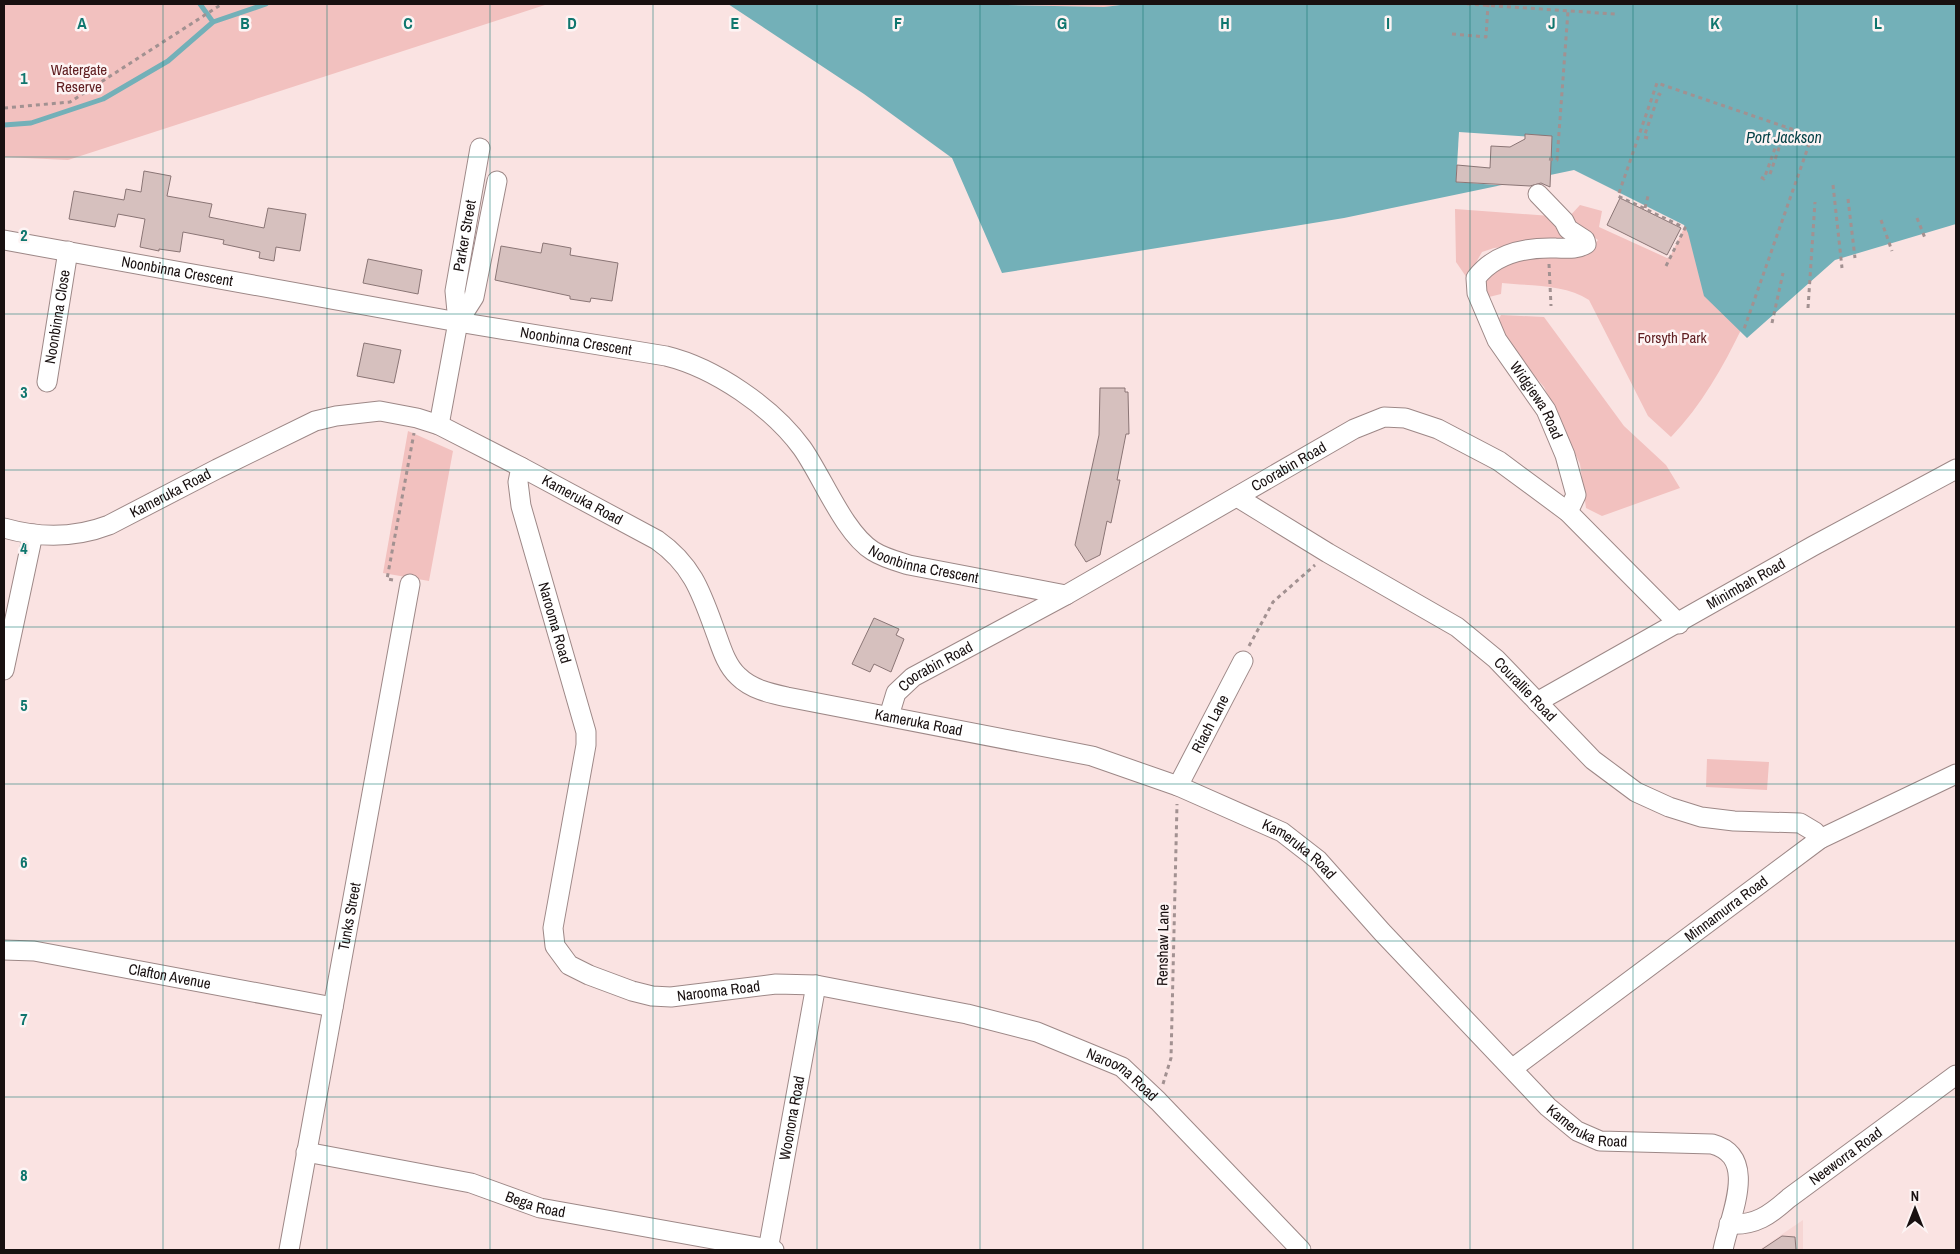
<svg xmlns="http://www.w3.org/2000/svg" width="1960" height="1254" viewBox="0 0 1960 1254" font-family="'Archivo Narrow',sans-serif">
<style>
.built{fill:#f6d6d4}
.green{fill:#f2c1bf}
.water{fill:#73b0b8}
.pier{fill:#fae3e2}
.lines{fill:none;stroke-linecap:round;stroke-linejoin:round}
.stream{stroke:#73b0b8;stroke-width:5}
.building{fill:#d6c0be;stroke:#8a7575}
.minor-casing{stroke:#9d8887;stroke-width:21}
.path{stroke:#a29191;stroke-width:3;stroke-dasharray:4 4;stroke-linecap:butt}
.minor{stroke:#fff;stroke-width:19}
.grid{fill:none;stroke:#0f766e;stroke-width:1;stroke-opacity:0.55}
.labels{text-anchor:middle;stroke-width:5;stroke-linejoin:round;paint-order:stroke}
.park-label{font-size:15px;fill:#612023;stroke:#fdf4f4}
.street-label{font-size:15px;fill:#181010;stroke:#fdf4f4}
.water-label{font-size:16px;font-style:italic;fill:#023f45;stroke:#fdf4f4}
.grid-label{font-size:16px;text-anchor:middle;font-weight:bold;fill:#0f766e;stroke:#fdf4f4;stroke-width:5;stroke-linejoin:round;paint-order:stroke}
</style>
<rect width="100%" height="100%" fill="#fae3e2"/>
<!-- built -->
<path class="built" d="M 1803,1220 L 1803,1250 L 1759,1250 Z"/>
<!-- green -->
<path class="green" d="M 4,4 L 548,4 L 68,160 L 4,157 Z
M 963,4 L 1129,4 L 1104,7 Z
M 1580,205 L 1602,211 L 1599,227 L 1667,258 L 1670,257 L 1686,224 L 1742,328 C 1723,367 1701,406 1671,437 L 1648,416 L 1589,300 C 1565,284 1530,286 1502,283 L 1501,294 L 1489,297 L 1482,284 L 1498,264 L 1542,253 L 1585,256 L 1598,240 L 1568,218 Z
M 1455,209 L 1551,216 L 1574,239 L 1494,248 L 1482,252 L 1467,278 L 1456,262 Z
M 1501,315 L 1544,317 L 1624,426 L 1666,465 L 1680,488 L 1602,516 L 1586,508 L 1580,464 L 1544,387 L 1506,342 L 1496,324 Z
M 408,431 L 453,451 L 429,581 L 383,573 Z
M 1707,759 L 1769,762 L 1767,790 L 1706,787 Z"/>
<!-- water -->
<path class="water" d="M 728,4 L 963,4 L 1104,7 L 1129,4 L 1956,4 L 1956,224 L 1835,260 L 1747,338 L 1704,296 L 1688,233 L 1684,225 L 1574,170 L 1344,218 L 1002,273 L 952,158 L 864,94 Z"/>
<!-- pier -->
<path class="pier" d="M 1459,132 L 1550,138 L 1547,178 L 1510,186 L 1456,182 Z"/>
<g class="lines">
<!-- stream -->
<path class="stream" d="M 200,4 L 213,22
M 4,125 L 31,123 L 103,99 L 168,61 L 213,22 L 266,4"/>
</g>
<!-- building -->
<path class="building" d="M 1525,134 L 1552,136 L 1550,187 L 1541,183 L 1530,186 L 1456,182 L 1457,165 L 1490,168 L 1491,146 L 1510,147 L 1525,139 Z
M 144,171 L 171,176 L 167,196 L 212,204 L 209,217 L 264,228 L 268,208 L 306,214 L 300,251 L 276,247 L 274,261 L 259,258 L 260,252 L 223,244 L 224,240 L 183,232 L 180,252 L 159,249 L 159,251 L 140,247 L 145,219 L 118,214 L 115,227 L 69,219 L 74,191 L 124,200 L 126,189 L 141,192 Z
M 1620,198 L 1681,228 L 1667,255 L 1607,225 Z
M 543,243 L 571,248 L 570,255 L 618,263 L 612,301 L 591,298 L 590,302 L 570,299 L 570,296 L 495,280 L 501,246 L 541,253 Z
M 368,259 L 422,270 L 418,294 L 363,283 Z
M 364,343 L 401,350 L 394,383 L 357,376 Z
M 1100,388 L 1125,388 L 1125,392 L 1128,392 L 1129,434 L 1126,434 L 1117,480 L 1120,480 L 1111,523 L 1107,521 L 1100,555 L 1086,562 L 1075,545 L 1099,435 Z
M 874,618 L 899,629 L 896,635 L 904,639 L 891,672 L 874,664 L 870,672 L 852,664 Z
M 1782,1236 L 1795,1237 L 1796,1250 L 1761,1250 Z"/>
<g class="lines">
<defs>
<g id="minor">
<path id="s1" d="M 1538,194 L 1564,221 L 1568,229 L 1585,240 L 1586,244 C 1577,250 1565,248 1556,248 C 1525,247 1495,253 1476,278 L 1477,293 L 1497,340 L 1546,410 L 1565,455 L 1576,495 L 1568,512"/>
<path id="s2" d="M 4,240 L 458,322 L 666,356 C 715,368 772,407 802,448 C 822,476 844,533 873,551 C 884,558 896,561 909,565 L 1066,595"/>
<path d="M 458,322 L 474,297 L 497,181"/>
<path id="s3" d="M 47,382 L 68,251"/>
<path id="s4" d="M 439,425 L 458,322 L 455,291 L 480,148"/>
<path id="s5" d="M 521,467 L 518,482 L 521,506 L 586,732 L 586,745 L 553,928 L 555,946 L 569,965 L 589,975 L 632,991 L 652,996 L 671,997 L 776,984 L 816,985 L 967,1014 L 1037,1032 L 1122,1067 L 1158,1101 L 1301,1250"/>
<path id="s6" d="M 1237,497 L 1328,553 L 1457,627 L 1496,659 L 1593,760 L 1636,792 L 1669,807 L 1701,817 L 1734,821 L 1800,823 L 1815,832 L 1820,839"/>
<path id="s7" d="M 4,528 C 39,538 75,538 109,525 L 217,469 L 315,421 L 336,416 L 380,411 L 417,418 L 439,425 L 521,467 L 657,540 C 694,566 702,595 717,636 C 722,650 727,666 738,676 C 751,689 769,693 787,697 L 1092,756 L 1178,786 L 1282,832 L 1318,860 L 1382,932 L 1548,1107 L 1577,1131 L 1600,1141 L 1712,1144 C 1760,1157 1729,1217 1723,1250"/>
<path d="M 4,670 L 33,534"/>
<path id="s8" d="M 1537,702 L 1813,546 L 1956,469"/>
<path id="s9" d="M 889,716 L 896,693 L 913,677 L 1066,595 L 1354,429 L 1384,417 L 1405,418 L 1438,429 L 1499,461 L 1568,512 L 1679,624"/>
<path id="s10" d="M 1178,786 L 1243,661"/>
<path id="s11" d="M 4,950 L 34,951 L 333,1007"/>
<path id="s12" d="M 1513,1068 L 1820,839 L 1956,774"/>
<path id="s13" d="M 306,1152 L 471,1183 L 540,1208 L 774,1250"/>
<path id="s14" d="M 1729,1224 C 1755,1226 1770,1215 1789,1198 L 1956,1075"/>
<path id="s15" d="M 289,1250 L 410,584"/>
<path id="s16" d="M 768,1250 L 816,985"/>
</g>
</defs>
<!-- minor casing -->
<use href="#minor" class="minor-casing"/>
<!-- path -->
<path class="path" d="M 1467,4 L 1615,14
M 1452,34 L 1486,37 L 1488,5
M 4,108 L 70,102 L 222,4
M 1648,138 L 1644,137 L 1659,94 L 1662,96
M 1549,159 L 1557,160 L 1568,11
M 1770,174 L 1786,128
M 1761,177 L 1764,179 L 1778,140 L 1779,137 L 1775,135
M 1833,185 L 1842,268
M 1848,199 L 1855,258
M 1645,208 L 1648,196
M 1917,218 L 1925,238
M 1881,220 L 1892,251
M 1549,264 L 1551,306
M 1666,266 L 1685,228 L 1618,196 L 1657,83 L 1812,136 L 1743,332
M 1808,308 L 1815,202
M 1772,323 L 1783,273
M 393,580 L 387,579 L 414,433
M 1249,646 L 1273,602 L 1315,565
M 1163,1084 L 1171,1058 L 1177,804"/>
<!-- minor -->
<use href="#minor" class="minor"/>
</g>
<!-- grid -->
<path class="grid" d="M 163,4 L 163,1250M 327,4 L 327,1250M 490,4 L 490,1250M 653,4 L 653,1250M 817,4 L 817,1250M 980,4 L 980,1250M 1143,4 L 1143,1250M 1307,4 L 1307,1250M 1470,4 L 1470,1250M 1633,4 L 1633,1250M 1797,4 L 1797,1250M 4,157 L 1956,157M 4,314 L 1956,314M 4,470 L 1956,470M 4,627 L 1956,627M 4,784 L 1956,784M 4,941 L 1956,941M 4,1097 L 1956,1097"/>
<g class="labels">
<!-- park labels -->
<g class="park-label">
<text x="79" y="75">Watergate<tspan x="79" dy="17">Reserve</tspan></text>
<text x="1672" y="343">Forsyth Park</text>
</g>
<!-- street labels -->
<g class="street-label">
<text dy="5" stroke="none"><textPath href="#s4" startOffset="192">Parker Street</textPath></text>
<text dy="5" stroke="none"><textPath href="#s2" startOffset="176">Noonbinna Crescent</textPath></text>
<text dy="5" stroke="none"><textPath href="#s3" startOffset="66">Noonbinna Close</textPath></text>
<text dy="5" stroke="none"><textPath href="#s2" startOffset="581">Noonbinna Crescent</textPath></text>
<text dy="5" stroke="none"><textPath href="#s1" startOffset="329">Widgiewa Road</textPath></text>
<text dy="5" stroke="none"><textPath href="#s9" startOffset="478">Coorabin Road</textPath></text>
<text dy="5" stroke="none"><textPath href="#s7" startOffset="176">Kameruka Road</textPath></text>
<text dy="5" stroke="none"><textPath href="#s7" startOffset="626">Kameruka Road</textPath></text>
<text dy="5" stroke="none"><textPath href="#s2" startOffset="1018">Noonbinna Crescent</textPath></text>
<text dy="5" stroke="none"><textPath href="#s8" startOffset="240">Minimbah Road</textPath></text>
<text dy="5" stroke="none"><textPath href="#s5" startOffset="161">Narooma Road</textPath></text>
<text dy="5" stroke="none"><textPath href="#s9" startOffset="72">Coorabin Road</textPath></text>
<text dy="5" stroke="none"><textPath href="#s6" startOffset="348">Courallie Road</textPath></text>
<text dy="5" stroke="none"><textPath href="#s7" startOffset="1060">Kameruka Road</textPath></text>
<text dy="5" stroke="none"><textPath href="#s10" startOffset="70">Riach Lane</textPath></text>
<text dy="5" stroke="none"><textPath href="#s7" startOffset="1465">Kameruka Road</textPath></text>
<text dy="5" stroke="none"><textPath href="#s12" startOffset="266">Minnamurra Road</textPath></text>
<text dy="5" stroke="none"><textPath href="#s15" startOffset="339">Tunks Street</textPath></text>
<text transform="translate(1163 945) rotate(-89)" y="5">Renshaw Lane</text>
<text dy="5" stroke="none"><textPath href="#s11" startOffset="168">Clafton Avenue</textPath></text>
<text dy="5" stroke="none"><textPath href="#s5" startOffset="671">Narooma Road</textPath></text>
<text dy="5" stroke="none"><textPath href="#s5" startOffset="1091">Narooma Road</textPath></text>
<text dy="5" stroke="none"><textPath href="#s16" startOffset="134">Woonona Road</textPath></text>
<text dy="5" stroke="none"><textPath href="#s7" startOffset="1870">Kameruka Road</textPath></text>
<text dy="5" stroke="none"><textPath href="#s14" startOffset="138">Neeworra Road</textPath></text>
<text dy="5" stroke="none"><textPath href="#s13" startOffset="236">Bega Road</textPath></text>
</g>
<!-- water labels -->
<g class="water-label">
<text x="1784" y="143">Port Jackson</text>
</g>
</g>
<g class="grid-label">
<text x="82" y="29">A</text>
<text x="245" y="29">B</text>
<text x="408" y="29">C</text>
<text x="572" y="29">D</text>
<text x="735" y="29">E</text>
<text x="898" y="29">F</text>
<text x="1062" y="29">G</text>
<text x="1225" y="29">H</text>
<text x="1388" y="29">I</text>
<text x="1552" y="29">J</text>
<text x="1715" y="29">K</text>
<text x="1878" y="29">L</text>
<text x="24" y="84">1</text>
<text x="24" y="241">2</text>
<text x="24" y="398">3</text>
<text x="24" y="554">4</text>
<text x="24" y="711">5</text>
<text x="24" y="868">6</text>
<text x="24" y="1025">7</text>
<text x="24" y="1181">8</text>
</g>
<!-- border -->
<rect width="1960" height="1254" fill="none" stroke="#181010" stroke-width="10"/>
<!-- north arrow -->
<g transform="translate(1915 1209)" stroke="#fdf4f4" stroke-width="4" paint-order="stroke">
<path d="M0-4L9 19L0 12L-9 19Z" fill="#181010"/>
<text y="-8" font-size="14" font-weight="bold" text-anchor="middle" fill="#181010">N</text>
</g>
</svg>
